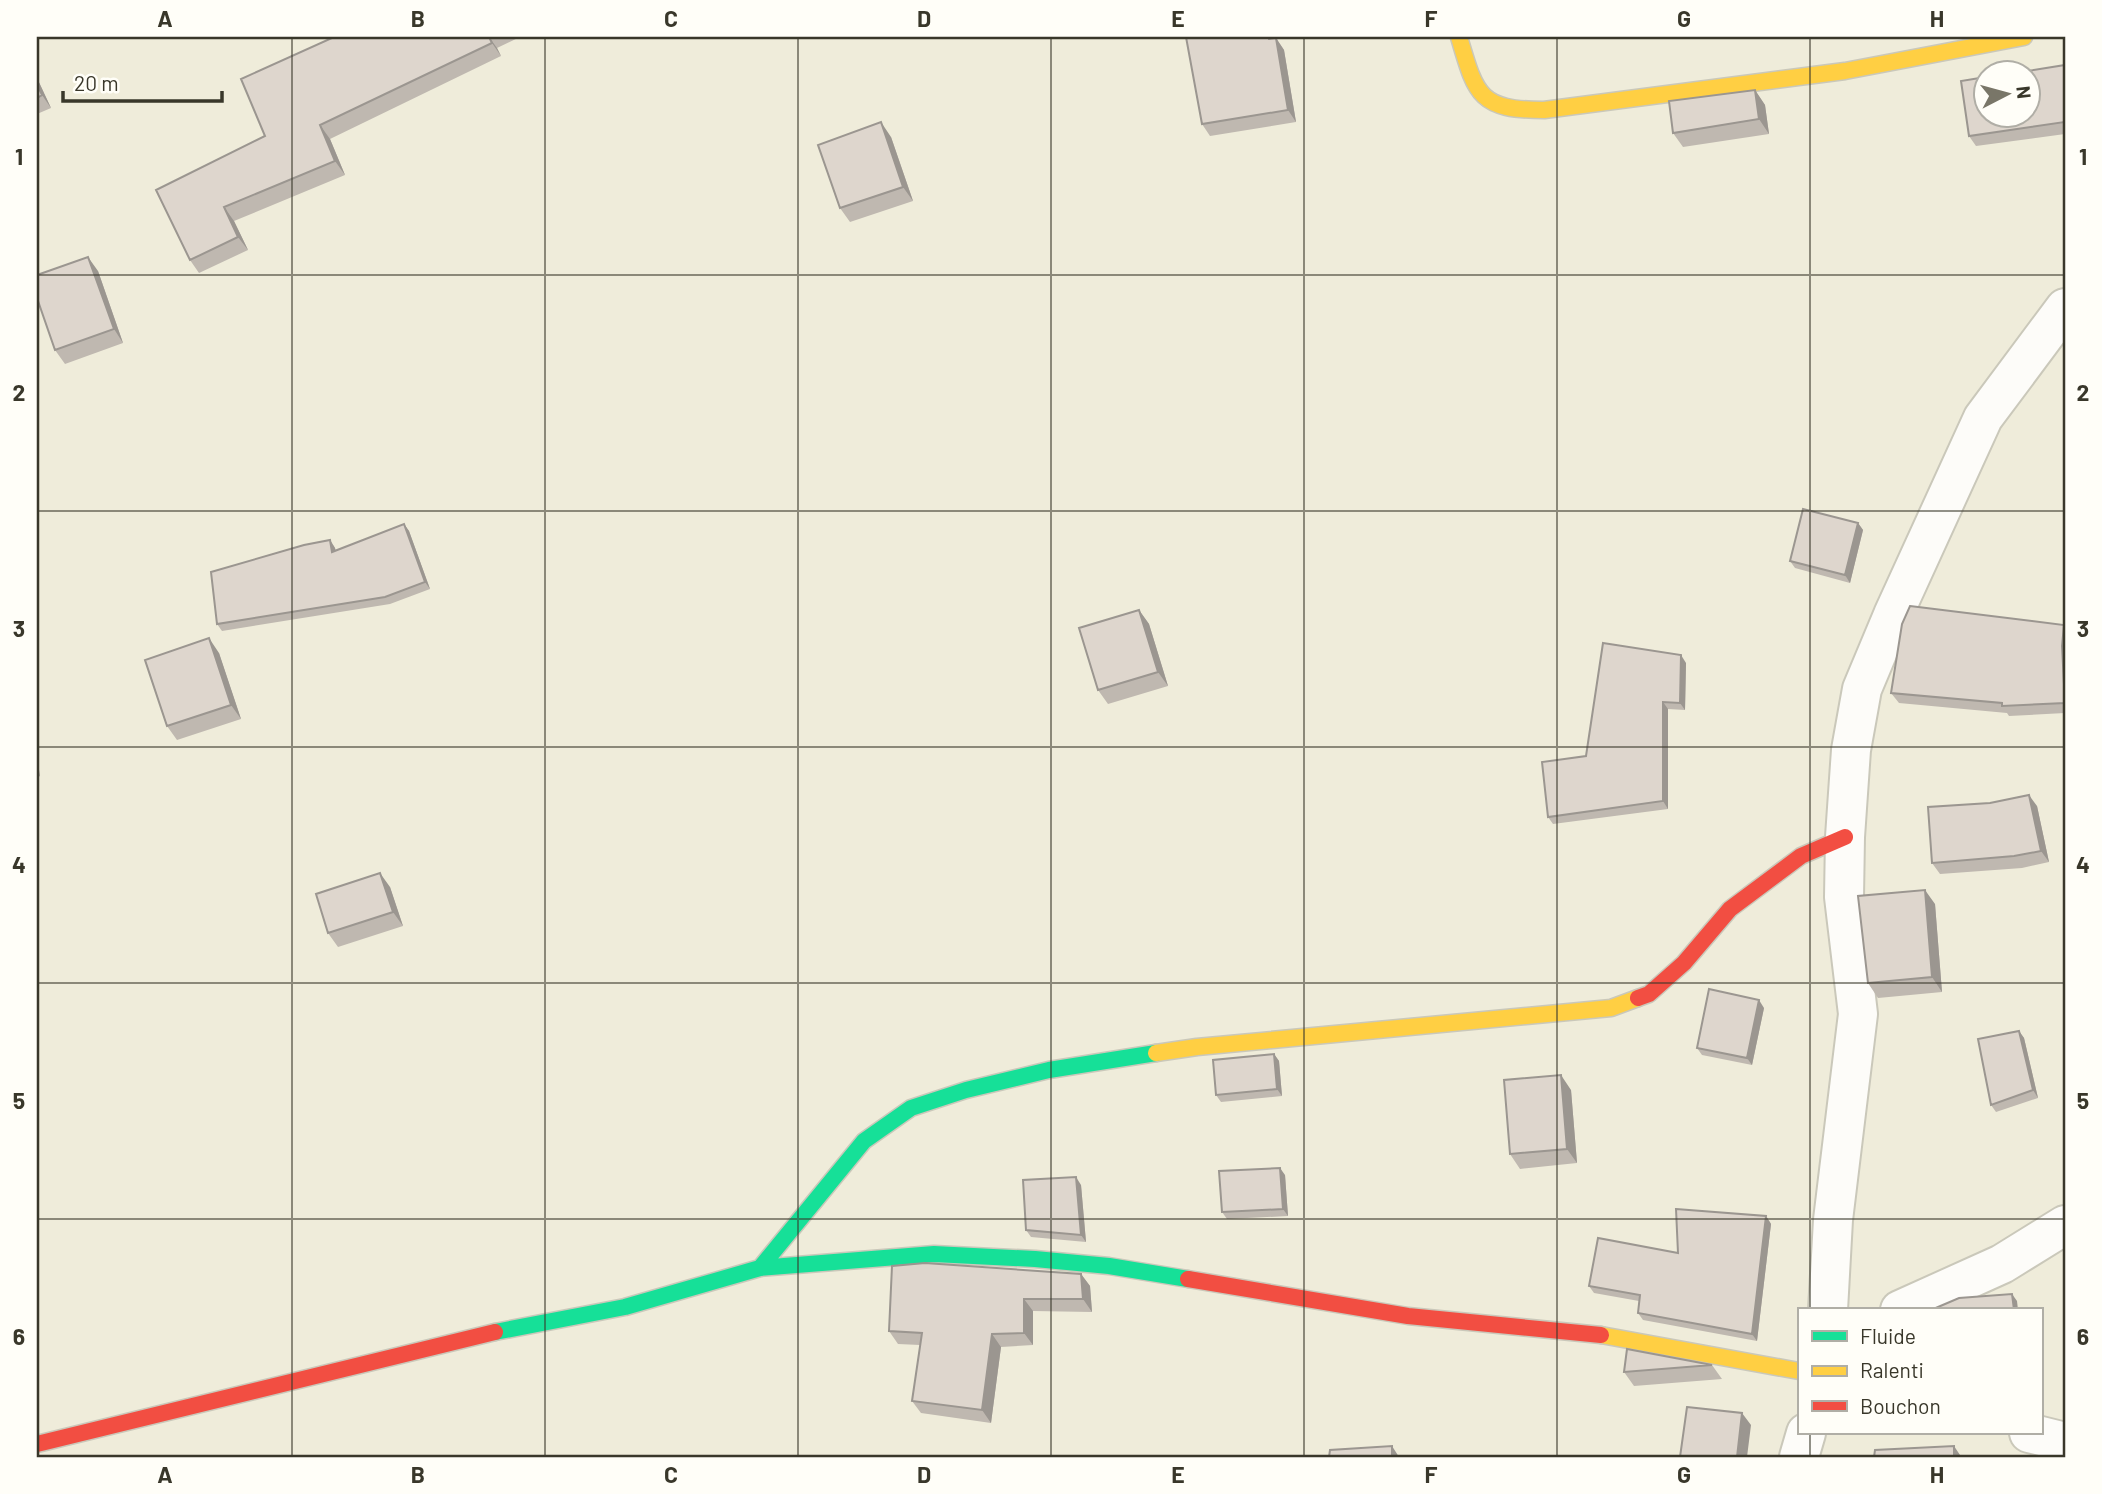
<svg xmlns="http://www.w3.org/2000/svg" width="2102" height="1494" viewBox="0 0 2102 1494" font-family="Barlow,sans-serif">
<style>
.lines{fill:none;stroke-linecap:round;stroke-linejoin:round}
.street-casing{stroke:#cac8ba;stroke-width:42}
.fast-casing{stroke:#cac8ba;stroke-width:19}
.slow-casing{stroke:#cac8ba;stroke-width:19}
.jam-casing{stroke:#cac8ba;stroke-width:19}
.street{stroke:#fdfcf9;stroke-width:38}
.fast{stroke:#16e098;stroke-width:16}
.slow{stroke:#ffcf43;stroke-width:16}
.jam{stroke:#f24e42;stroke-width:16}
.wall{fill:#bfb8b0}
.shaded-wall{fill:#9b9690}
.building{fill:#ded6cd;stroke:#9b9690;stroke-width:2}
.grid{fill:none;stroke:#39372a;stroke-width:2;stroke-opacity:0.55}
.neatline{fill:none;stroke:#39372a;stroke-width:2.5}
.grid-label{font-size:23px;text-anchor:middle;font-weight:bold;fill:#39372a}
</style>
<rect width="100%" height="100%" fill="#efecda"/>
<g class="lines">
<defs>
<path id="street" d="M 1828,1310 L 1833,1220 L 1858,1014 L 1844,897 L 1845,837 L 1851,750 L 1862,689 L 1893,615 L 1983,418 L 2065,308
M 1900,1310 L 2002,1264 L 2065,1225
M 2029,1433 L 2065,1442
M 1799,1457 L 1806,1433"/>
<path id="fast" d="M 760,1268 L 864,1141 L 911,1108 L 966,1090 L 1049,1070 L 1156,1053
M 495,1332 L 625,1307 L 760,1268 L 934,1254 L 1035,1259 L 1109,1266 L 1188,1279"/>
<path id="slow" d="M 1459,37 C 1476,95 1479,110 1544,110 L 1845,71 L 2024,37
M 1156,1053 L 1197,1047 L 1611,1008 L 1638,998
M 1601,1335 L 1799,1371"/>
<path id="jam" d="M 1638,998 L 1649,994 L 1684,963 L 1730,909 L 1801,856 L 1845,837
M 1188,1279 L 1408,1316 L 1601,1335
M 37,1444 L 495,1332"/>
</defs>
<!-- street casing -->
<use href="#street" class="street-casing"/>
<!-- fast casing -->
<use href="#fast" class="fast-casing"/>
<!-- slow casing -->
<use href="#slow" class="slow-casing"/>
<!-- jam casing -->
<use href="#jam" class="jam-casing"/>
<!-- street -->
<use href="#street" class="street"/>
<!-- fast -->
<use href="#fast" class="fast"/>
<!-- slow -->
<use href="#slow" class="slow"/>
<!-- jam -->
<use href="#jam" class="jam"/>
</g>
<!-- wall -->
<path class="wall" d="M 334,37 L 520,37 L 497,48 L 501,56 L 330,139 L 345,175 L 234,221 L 248,250 L 199,273 L 190,260 L 265,136 Z
M 1186,37 L 1273,37 L 1273,38 L 1276,38 L 1284,50 L 1296,122 L 1210,136 L 1202,124 Z
M 2065,65 L 2065,134 L 1976,146 L 1969,136 Z
M 37,78 L 51,108 L 37,114 Z
M 1755,90 L 1765,105 L 1769,134 L 1683,147 L 1673,133 Z
M 891,137 L 913,201 L 850,222 L 840,208 Z
M 98,271 L 123,343 L 65,364 L 55,350 Z
M 1858,523 L 1863,530 L 1850,583 L 1795,568 L 1790,561 Z
M 404,524 L 409,531 L 430,589 L 390,604 L 222,631 L 217,624 L 330,540 L 335,548 L 336,551 Z
M 1139,610 L 1149,624 L 1168,686 L 1108,704 L 1098,690 Z
M 2065,626 L 2065,713 L 2009,716 L 2007,713 L 1899,703 L 1891,693 Z
M 219,653 L 241,719 L 177,740 L 167,726 Z
M 1686,663 L 1685,710 L 1668,709 L 1668,809 L 1553,824 L 1548,817 L 1586,756 Z
M 2037,806 L 2049,862 L 2022,868 L 1940,874 L 1932,863 Z
M 390,887 L 403,926 L 338,947 L 328,933 Z
M 1935,904 L 1942,992 L 1878,998 L 1868,983 Z
M 1764,1008 L 1752,1065 L 1702,1055 L 1697,1048 Z
M 2019,1031 L 2024,1038 L 2038,1098 L 1996,1112 L 1991,1105 Z
M 1274,1054 L 1279,1061 L 1282,1096 L 1221,1102 L 1216,1095 Z
M 1571,1090 L 1577,1163 L 1520,1169 L 1510,1154 Z
M 1285,1175 L 1288,1216 L 1227,1219 L 1222,1212 Z
M 1081,1185 L 1086,1242 L 1031,1237 L 1026,1230 Z
M 1766,1216 L 1771,1224 L 1757,1341 L 1643,1320 L 1638,1313 L 1639,1301 L 1594,1293 L 1589,1286 L 1678,1253 Z
M 1081,1274 L 1090,1286 L 1092,1312 L 1033,1311 L 1033,1345 L 1001,1347 L 991,1423 L 921,1413 L 912,1401 L 920,1345 L 898,1344 L 889,1331 Z
M 1712,1365 L 1722,1379 L 1634,1386 L 1624,1372 Z"/>
<!-- shaded-wall -->
<path class="shaded-wall" d="M 489,37 L 497,48 L 501,56 L 492,43 Z
M 1276,38 L 1284,50 L 1296,122 L 1288,110 Z
M 37,78 L 51,108 L 42,95 L 37,84 Z
M 1755,90 L 1765,105 L 1769,134 L 1759,119 Z
M 881,122 L 891,137 L 913,201 L 903,187 Z
M 320,125 L 330,139 L 345,175 L 335,161 Z
M 224,207 L 234,221 L 248,250 L 238,237 Z
M 88,257 L 98,271 L 123,343 L 114,329 Z
M 1858,523 L 1863,530 L 1850,583 L 1845,575 Z
M 404,524 L 409,531 L 430,589 L 425,582 Z
M 330,540 L 335,548 L 337,559 L 332,552 Z
M 1139,610 L 1149,624 L 1168,686 L 1158,672 Z
M 2064,625 L 2065,626 L 2065,704 L 2062,646 Z
M 209,638 L 219,653 L 241,719 L 231,705 Z
M 1681,655 L 1686,663 L 1685,710 L 1680,703 Z
M 1663,702 L 1668,709 L 1668,809 L 1663,801 Z
M 37,755 L 40,777 L 37,772 Z
M 2029,795 L 2037,806 L 2049,862 L 2041,851 Z
M 380,873 L 390,887 L 403,926 L 393,912 Z
M 1925,890 L 1935,904 L 1942,992 L 1932,977 Z
M 1759,1000 L 1764,1008 L 1752,1065 L 1747,1058 Z
M 2019,1031 L 2024,1038 L 2038,1098 L 2033,1090 Z
M 1274,1054 L 1279,1061 L 1282,1096 L 1277,1089 Z
M 1561,1075 L 1571,1090 L 1577,1163 L 1567,1149 Z
M 1280,1168 L 1285,1175 L 1288,1216 L 1283,1209 Z
M 1076,1177 L 1081,1185 L 1086,1242 L 1081,1235 Z
M 1766,1216 L 1771,1224 L 1757,1341 L 1752,1334 Z
M 1081,1274 L 1090,1286 L 1092,1312 L 1083,1299 Z
M 2012,1294 L 2017,1301 L 2018,1310 L 2014,1310 Z
M 1024,1299 L 1033,1311 L 1033,1345 L 1024,1333 Z
M 992,1334 L 1001,1347 L 991,1423 L 982,1410 Z
M 1742,1413 L 1751,1425 L 1747,1457 L 1737,1457 Z
M 1392,1446 L 1399,1457 L 1392,1457 Z
M 1954,1446 L 1960,1455 L 1960,1457 L 1954,1457 Z"/>
<!-- building -->
<path class="building" d="M 334,37 L 489,37 L 492,43 L 320,125 L 335,161 L 224,207 L 238,237 L 190,260 L 156,190 L 265,136 L 241,79 Z
M 1186,37 L 1268,37 L 1269,39 L 1276,38 L 1288,110 L 1202,124 Z
M 2065,65 L 2065,122 L 1969,136 L 1961,81 L 1986,77 L 1986,116 L 2028,116 L 2028,74 L 2009,74 Z
M 37,84 L 42,95 L 37,98 Z
M 1755,90 L 1759,119 L 1673,133 L 1669,101 Z
M 881,122 L 903,187 L 840,208 L 818,145 Z
M 88,257 L 114,329 L 55,350 L 37,298 L 37,275 Z
M 1803,509 L 1858,523 L 1845,575 L 1790,561 Z
M 404,524 L 425,582 L 385,597 L 217,624 L 211,572 L 304,545 L 330,540 L 332,552 Z
M 1910,606 L 2064,625 L 2062,646 L 2065,703 L 2002,706 L 2002,703 L 1891,693 L 1902,624 Z
M 1139,610 L 1158,672 L 1098,690 L 1079,628 Z
M 209,638 L 231,705 L 167,726 L 145,660 Z
M 1603,643 L 1681,655 L 1680,703 L 1663,702 L 1663,801 L 1548,817 L 1542,762 L 1586,756 Z
M 2029,795 L 2041,851 L 2014,856 L 1932,863 L 1928,807 L 1990,803 Z
M 380,873 L 393,912 L 328,933 L 316,894 Z
M 1925,890 L 1932,977 L 1868,983 L 1858,896 Z
M 1709,989 L 1759,1000 L 1747,1058 L 1697,1048 Z
M 2019,1031 L 2033,1090 L 1991,1105 L 1978,1039 Z
M 1274,1054 L 1277,1089 L 1216,1095 L 1213,1060 Z
M 1561,1075 L 1567,1149 L 1510,1154 L 1504,1080 Z
M 1280,1168 L 1283,1209 L 1222,1212 L 1219,1171 Z
M 1076,1177 L 1081,1235 L 1026,1230 L 1023,1180 Z
M 1676,1209 L 1766,1216 L 1752,1334 L 1638,1313 L 1640,1295 L 1589,1286 L 1598,1238 L 1678,1253 Z
M 925,1263 L 1081,1274 L 1083,1299 L 1024,1299 L 1024,1333 L 992,1334 L 982,1410 L 912,1401 L 922,1333 L 889,1331 L 892,1266 Z
M 2012,1294 L 2014,1310 L 1931,1310 L 1959,1298 Z
M 1627,1349 L 1712,1365 L 1624,1372 Z
M 1687,1407 L 1742,1413 L 1737,1457 L 1680,1457 Z
M 1392,1446 L 1392,1457 L 1329,1457 L 1330,1450 Z
M 1954,1446 L 1954,1457 L 1874,1457 L 1875,1450 Z"/>
<!-- grid -->
<path class="grid" d="M 292,37 L 292,1457M 545,37 L 545,1457M 798,37 L 798,1457M 1051,37 L 1051,1457M 1304,37 L 1304,1457M 1557,37 L 1557,1457M 1810,37 L 1810,1310M 37,275 L 2065,275M 37,511 L 2065,511M 37,747 L 2065,747M 37,983 L 2065,983M 37,1219 L 2065,1219M 1810,1433 L 1810,1457"/>
<!-- border -->
<rect width="2102" height="1494" fill="none" stroke="#fffef8" stroke-width="77"/>
<!-- legend -->
<rect x="1798" y="1308" width="245" height="126" fill="#fffef8" stroke="#b0aea6" stroke-width="2"/>
<rect x="1812" y="1331" width="35" height="10" fill="#16e098" stroke="#b0aea6" stroke-width="2"/>
<text x="1860" y="1344" font-size="21" fill="#39372a">Fluide</text>
<rect x="1812" y="1366" width="35" height="10" fill="#ffcf43" stroke="#b0aea6" stroke-width="2"/>
<text x="1860" y="1378" font-size="21" fill="#39372a">Ralenti</text>
<rect x="1812" y="1401" width="35" height="10" fill="#f24e42" stroke="#b0aea6" stroke-width="2"/>
<text x="1860" y="1414" font-size="21" fill="#39372a">Bouchon</text>
<!-- north arrow -->
<g transform="translate(2007 94) rotate(84)"><circle r="33" fill="#fffef8" stroke="#b0aea6" stroke-width="2"/>
<path d="M0-5L12 26L0 18L-12 26Z" fill="#797668"/>
<text y="-10" font-size="19" font-weight="bold" text-anchor="middle" fill="#39372a">N</text>
</g>
<!-- scale -->
<path d="M63 91v10h159v-10" fill="none" stroke="#39372a" stroke-width="3.5"/>
<text x="74" y="91" font-size="21" fill="#39372a" stroke="#fffef8" stroke-width="5" paint-order="stroke">20 m</text>
<rect x="38" y="38" width="2026" height="1418" class="neatline"/>
<g class="grid-label">
<text x="165" y="27">A</text>
<text x="418" y="27">B</text>
<text x="671" y="27">C</text>
<text x="924" y="27">D</text>
<text x="1178" y="27">E</text>
<text x="1431" y="27">F</text>
<text x="1684" y="27">G</text>
<text x="1937" y="27">H</text>
<text x="19" y="165">1</text>
<text x="2083" y="165">1</text>
<text x="19" y="401">2</text>
<text x="2083" y="401">2</text>
<text x="19" y="637">3</text>
<text x="2083" y="637">3</text>
<text x="19" y="873">4</text>
<text x="2083" y="873">4</text>
<text x="19" y="1109">5</text>
<text x="2083" y="1109">5</text>
<text x="19" y="1345">6</text>
<text x="2083" y="1345">6</text>
<text x="165" y="1483">A</text>
<text x="418" y="1483">B</text>
<text x="671" y="1483">C</text>
<text x="924" y="1483">D</text>
<text x="1178" y="1483">E</text>
<text x="1431" y="1483">F</text>
<text x="1684" y="1483">G</text>
<text x="1937" y="1483">H</text>
</g>
</svg>
